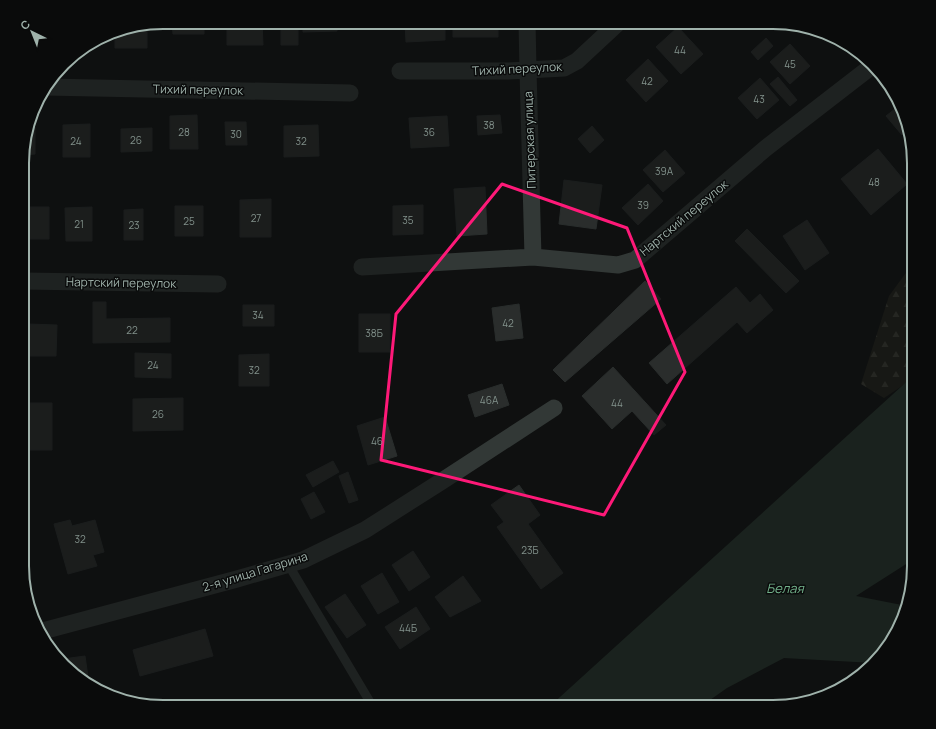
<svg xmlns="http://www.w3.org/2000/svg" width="936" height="729" viewBox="0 0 936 729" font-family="Manrope,sans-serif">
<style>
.forest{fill:url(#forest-firs)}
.water{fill:#28392f}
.building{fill:#2a2d2c;stroke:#292d2c}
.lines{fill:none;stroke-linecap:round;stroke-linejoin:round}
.service{stroke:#323836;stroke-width:9}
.minor{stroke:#323836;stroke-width:17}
.marked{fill:none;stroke:#fe1978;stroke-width:3;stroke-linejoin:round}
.labels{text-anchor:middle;stroke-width:3;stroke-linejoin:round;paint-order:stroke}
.number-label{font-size:10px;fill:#82918b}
.street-label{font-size:12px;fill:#9fb2ab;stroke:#0a0b0b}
.water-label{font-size:13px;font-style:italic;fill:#72b18b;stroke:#0a0b0b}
.rim{fill:none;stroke:#9fb2ab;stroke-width:2}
</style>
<defs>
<pattern id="forest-firs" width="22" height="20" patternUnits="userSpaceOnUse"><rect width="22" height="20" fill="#23231b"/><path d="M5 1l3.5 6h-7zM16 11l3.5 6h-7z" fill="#404139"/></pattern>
</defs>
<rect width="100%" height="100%" fill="#0f1010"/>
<!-- forest -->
<path class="forest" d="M 914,262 L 914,378 L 884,398 L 861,384 L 889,296 Z"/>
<!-- water -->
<path class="water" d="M 914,375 L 914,559 L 856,596 L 907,606 L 903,620 L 879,659 L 874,663 L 784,658 L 727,688 L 700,707 L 549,707 Z"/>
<!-- building -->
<path class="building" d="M 172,22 L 204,22 L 204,34 L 173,34 Z
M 227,22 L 262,22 L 263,45 L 227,45 Z
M 281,22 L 298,22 L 298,45 L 281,45 Z
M 303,22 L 337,22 L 337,31 L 303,32 Z
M 405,22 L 445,22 L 445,40 L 406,42 Z
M 453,22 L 498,22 L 498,37 L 453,37 Z
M 147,25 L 147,48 L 115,48 L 115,31 L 118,30 Z
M 678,27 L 703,54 L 681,74 L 656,47 Z
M 766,38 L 773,46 L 758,60 L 751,52 Z
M 790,44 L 810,66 L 790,84 L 770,62 Z
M 648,59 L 668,81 L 646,102 L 626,80 Z
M 778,77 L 797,100 L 790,106 L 770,84 Z
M 760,78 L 779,100 L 757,119 L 738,98 Z
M 900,105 L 903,109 L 907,130 L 902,135 L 886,116 Z
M 197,115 L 198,149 L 170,149 L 170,116 Z
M 500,115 L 502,133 L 478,135 L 477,116 Z
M 447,116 L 449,146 L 411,148 L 409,118 Z
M 225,122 L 246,122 L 247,145 L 226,145 Z
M 90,124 L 90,157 L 63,157 L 63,125 Z
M 318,125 L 319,156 L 284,157 L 284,126 Z
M 592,126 L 604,140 L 590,153 L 578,139 Z
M 29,127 L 35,127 L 35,154 L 23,155 L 23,145 Z
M 152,128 L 152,151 L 121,152 L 121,129 Z
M 878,149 L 907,184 L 871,215 L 841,179 Z
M 665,150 L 685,173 L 663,192 L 643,170 Z
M 564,180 L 602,185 L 596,229 L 559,224 Z
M 648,184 L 663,201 L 638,225 L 622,208 Z
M 485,187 L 487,234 L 457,236 L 454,189 Z
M 271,199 L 271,237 L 240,237 L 240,200 Z
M 423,205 L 423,234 L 393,235 L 393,206 Z
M 175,206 L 203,206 L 203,236 L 175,236 Z
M 23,207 L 49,207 L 49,239 L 23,239 Z
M 92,207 L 92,241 L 66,241 L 65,208 Z
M 143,209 L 143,240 L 124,240 L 124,210 Z
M 807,220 L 829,253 L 805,270 L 783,236 Z
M 747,229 L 799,281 L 786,293 L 735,241 Z
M 645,281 L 661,299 L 565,382 L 553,370 Z
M 736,287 L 750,303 L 760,294 L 773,310 L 747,333 L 737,322 L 667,384 L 649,363 Z
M 93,302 L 106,302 L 106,319 L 170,318 L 170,342 L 93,343 Z
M 519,304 L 523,338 L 496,341 L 492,308 Z
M 243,305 L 274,305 L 274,326 L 243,326 Z
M 359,314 L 390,314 L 390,352 L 359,352 Z
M 28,324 L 57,325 L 56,356 L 28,356 Z
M 135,353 L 171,354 L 171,378 L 135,377 Z
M 269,354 L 269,386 L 239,386 L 239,355 Z
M 613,367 L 666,425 L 654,435 L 632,411 L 612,429 L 582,396 Z
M 502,384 L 509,405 L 475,417 L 468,395 Z
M 183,398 L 183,430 L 133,431 L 133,399 Z
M 23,403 L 52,403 L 52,450 L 25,450 L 25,422 L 23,422 Z
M 385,417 L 397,456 L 368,465 L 357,426 Z
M 333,461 L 339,472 L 313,487 L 306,475 Z
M 348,472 L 358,500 L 349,503 L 339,476 Z
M 519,485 L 540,515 L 528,524 L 563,573 L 541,589 L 497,527 L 504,522 L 491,505 Z
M 314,492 L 325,512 L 311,519 L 301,499 Z
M 70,520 L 72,526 L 95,520 L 104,552 L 93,555 L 97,566 L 68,574 L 54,524 Z
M 413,551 L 430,577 L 409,591 L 392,565 Z
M 382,573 L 399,602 L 378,614 L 361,586 Z
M 463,576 L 481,601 L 450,617 L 435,597 Z
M 345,594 L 366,625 L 347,638 L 325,607 Z
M 416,607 L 430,629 L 400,649 L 385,627 Z
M 205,629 L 213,656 L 140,676 L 133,650 Z
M 85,656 L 89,684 L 70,672 L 63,663 L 63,659 Z"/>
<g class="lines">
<!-- service -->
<path class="service" d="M 288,564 L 373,707"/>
<!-- minor -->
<path class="minor" d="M 527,22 L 528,70 L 533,257
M 400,71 L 508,71 L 564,68 L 577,61 L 619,22
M 46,87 L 350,93
M 362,267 L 533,257 L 618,265 L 635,260 L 766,148 L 872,66
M 23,281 L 218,284
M 39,632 L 237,579 L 303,560 L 365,530 L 442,481 L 554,408"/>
</g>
<!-- marked area -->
<path d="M0 0H936V729H0ZM 502,184 L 627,228 L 685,372 L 604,515 L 381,460 L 396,314 Z" fill="#0f1010" fill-opacity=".55" fill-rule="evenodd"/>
<path class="marked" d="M 502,184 L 627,228 L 685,372 L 604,515 L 381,460 L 396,314 Z"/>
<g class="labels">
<!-- number labels -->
<g class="number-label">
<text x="680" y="54">44</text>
<text x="790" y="68">45</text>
<text x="647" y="85">42</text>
<text x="759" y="103">43</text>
<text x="489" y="129">38</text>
<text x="184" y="136">28</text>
<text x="429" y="136">36</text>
<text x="236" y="138">30</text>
<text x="136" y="144">26</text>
<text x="76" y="145">24</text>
<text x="301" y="145">32</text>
<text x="664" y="175">39А</text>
<text x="874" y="186">48</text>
<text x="643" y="209">39</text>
<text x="256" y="222">27</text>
<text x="408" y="224">35</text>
<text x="189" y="225">25</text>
<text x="79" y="228">21</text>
<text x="134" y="229">23</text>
<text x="258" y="319">34</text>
<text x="508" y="327">42</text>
<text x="132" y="334">22</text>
<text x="374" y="337">38Б</text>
<text x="153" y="369">24</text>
<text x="254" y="374">32</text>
<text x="489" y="404">46А</text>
<text x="617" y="407">44</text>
<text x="158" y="418">26</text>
<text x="377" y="445">46</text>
<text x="80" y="543">32</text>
<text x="530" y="554">23Б</text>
<text x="408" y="632">44Б</text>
</g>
<!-- street labels -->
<g class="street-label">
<text transform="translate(517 69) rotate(-3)" y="4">Тихий переулок</text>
<text transform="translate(198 90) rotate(1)" y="4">Тихий переулок</text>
<text transform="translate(530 140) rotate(-92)" y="4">Питерская улица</text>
<text transform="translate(684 218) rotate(-40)" y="4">Нартский переулок</text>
<text transform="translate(121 283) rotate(1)" y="4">Нартский переулок</text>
<text transform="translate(255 572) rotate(-17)" y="4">2-я улица Гагарина</text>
</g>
<!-- water labels -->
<g class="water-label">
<text x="785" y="593">Белая</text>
</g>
</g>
<!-- crop -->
<path d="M0 0H936V729H0ZM163 29H773A134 134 0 0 1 907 163V566A134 134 0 0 1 773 700H163A134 134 0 0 1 29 566V163A134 134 0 0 1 163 29Z" fill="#0a0b0b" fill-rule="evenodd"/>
<path class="rim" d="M163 29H773A134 134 0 0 1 907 163V566A134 134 0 0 1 773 700H163A134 134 0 0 1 29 566V163A134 134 0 0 1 163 29Z"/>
<!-- north arrow -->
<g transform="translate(32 32) rotate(317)" stroke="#0a0b0b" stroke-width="3" paint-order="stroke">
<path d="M0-3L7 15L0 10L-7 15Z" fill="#9fb2ab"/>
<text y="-6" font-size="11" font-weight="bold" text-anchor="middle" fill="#9fb2ab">С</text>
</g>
</svg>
